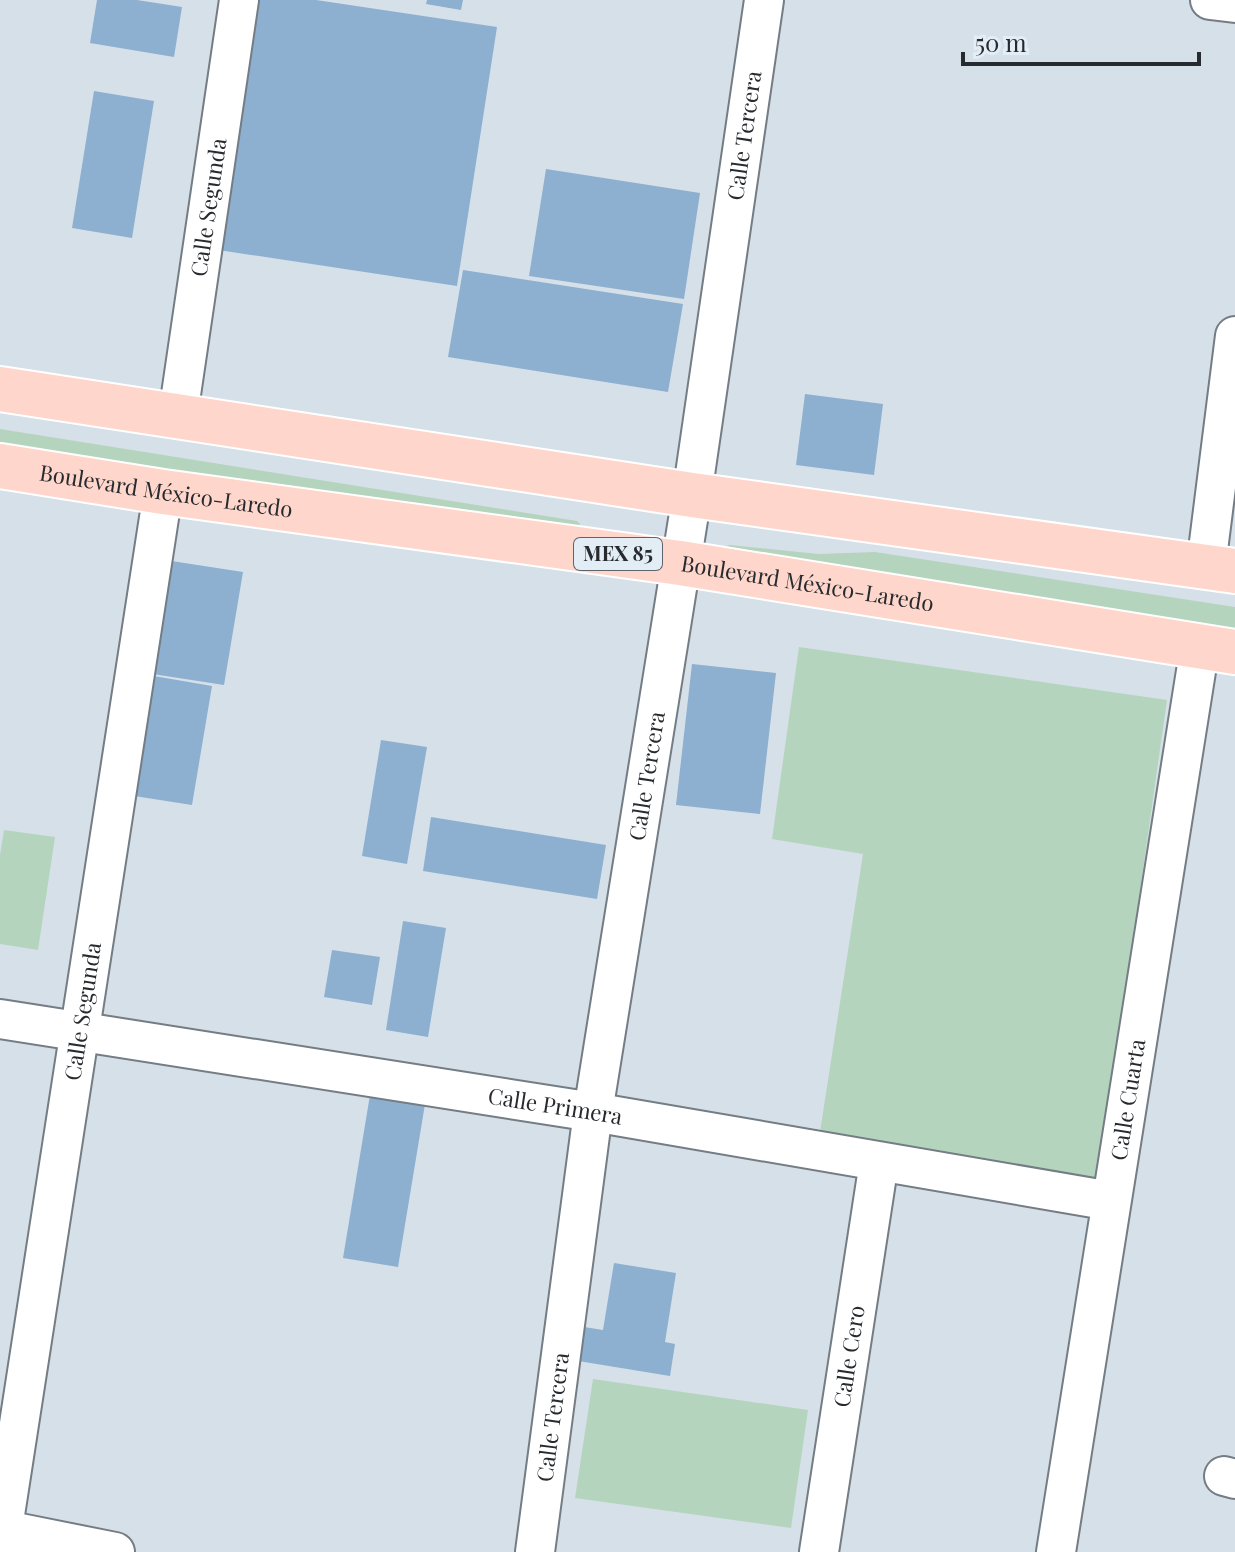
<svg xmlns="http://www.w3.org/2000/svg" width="1235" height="1552" viewBox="0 0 1235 1552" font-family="'Playfair Display',serif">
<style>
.green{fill:#b5d4be}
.building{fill:#8dafd0}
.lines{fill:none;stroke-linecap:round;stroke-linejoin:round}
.street-casing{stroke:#747c84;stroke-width:42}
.primary-casing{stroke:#fff;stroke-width:48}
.street{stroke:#fff;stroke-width:38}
.primary{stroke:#fed6cb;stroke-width:44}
.labels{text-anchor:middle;stroke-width:7;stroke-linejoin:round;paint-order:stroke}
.shield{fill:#e3edf6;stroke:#5f646a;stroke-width:2}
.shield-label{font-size:20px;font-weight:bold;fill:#272a2e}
.street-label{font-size:22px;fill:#272a2e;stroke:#e3edf6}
</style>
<rect width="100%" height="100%" fill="#d6e0e9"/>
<!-- green -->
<path class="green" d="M 0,429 L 577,521 L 580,524 L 578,529 L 0,448 Z
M 730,545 L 819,554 L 875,552 L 1235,607 L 1235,631 L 725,552 L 723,547 Z
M 799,647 L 1167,700 L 1099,1180 L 820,1132 L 863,854 L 772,839 Z
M 4,830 L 55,837 L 38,950 L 0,944 L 0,855 Z
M 593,1379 L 808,1410 L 791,1528 L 575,1498 Z"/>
<!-- building -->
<path class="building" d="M 97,0 L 137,0 L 182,7 L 174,57 L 90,43 Z
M 251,0 L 316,0 L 497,27 L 457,286 L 212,249 Z
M 427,0 L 463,0 L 461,10 L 426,4 Z
M 94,91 L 154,101 L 132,238 L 72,228 Z
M 546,169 L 700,193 L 684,299 L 529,276 Z
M 463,270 L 683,304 L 668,392 L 448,357 Z
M 805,394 L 883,404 L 874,475 L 796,465 Z
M 165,560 L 243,572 L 224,685 L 146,673 Z
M 692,664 L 776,673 L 760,814 L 676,805 Z
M 148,675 L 212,686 L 192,805 L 128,795 Z
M 381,740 L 427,747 L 407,864 L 362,856 Z
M 431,817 L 606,845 L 597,899 L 423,871 Z
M 403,921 L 446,928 L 428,1037 L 386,1030 Z
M 332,950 L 380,957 L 372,1005 L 324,997 Z
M 370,1095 L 425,1104 L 398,1267 L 343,1258 Z
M 614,1263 L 676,1273 L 665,1342 L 675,1344 L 670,1376 L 572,1360 L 578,1326 L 603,1330 Z"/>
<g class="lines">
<defs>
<g id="street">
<path d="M 1210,0 L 1235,3"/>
<path id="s1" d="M 178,415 L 239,0"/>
<path d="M 1206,566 L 1235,336"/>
<path id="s2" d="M 0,1019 L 593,1112 L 1111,1201"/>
<path d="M 1224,1476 L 1235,1479"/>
<path d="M 0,1529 L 115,1552"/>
<path id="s3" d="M 0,1547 L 163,492"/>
<path id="s4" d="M 535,1552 L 593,1112 L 692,495 L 764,0"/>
<path id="s5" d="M 819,1552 L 879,1162"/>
<path id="s6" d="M 1056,1552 L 1200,646"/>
</g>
<g id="primary">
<path d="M 0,389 L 692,495 L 1235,571"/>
<path id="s7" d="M 0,466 L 163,492 L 680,563 L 1235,652"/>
</g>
</defs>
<!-- street casing -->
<use href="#street" class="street-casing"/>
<!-- primary casing -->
<use href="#primary" class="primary-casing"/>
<!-- street -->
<use href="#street" class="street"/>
<!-- primary -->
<use href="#primary" class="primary"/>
</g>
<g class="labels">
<!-- shield labels -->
<rect class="shield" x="574" y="538" width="88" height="32" rx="6"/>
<g class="shield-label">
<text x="618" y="561">MEX 85</text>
</g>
<!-- street labels -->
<g class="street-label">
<text dy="8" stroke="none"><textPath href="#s4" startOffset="1432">Calle Tercera</textPath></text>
<text dy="8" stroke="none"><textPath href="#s1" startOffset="210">Calle Segunda</textPath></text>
<text dy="8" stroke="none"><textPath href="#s7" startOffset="168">Boulevard México-Laredo</textPath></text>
<text dy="8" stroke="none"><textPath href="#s7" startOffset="816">Boulevard México-Laredo</textPath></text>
<text dy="8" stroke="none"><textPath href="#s4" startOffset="784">Calle Tercera</textPath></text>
<text dy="8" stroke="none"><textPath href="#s3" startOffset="542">Calle Segunda</textPath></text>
<text dy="8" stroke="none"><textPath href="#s6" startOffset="458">Calle Cuarta</textPath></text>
<text dy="8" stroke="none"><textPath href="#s2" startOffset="562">Calle Primera</textPath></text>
<text dy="8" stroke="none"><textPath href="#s5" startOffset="198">Calle Cero</textPath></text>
<text dy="8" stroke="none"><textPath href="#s4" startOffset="136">Calle Tercera</textPath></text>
</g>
</g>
<!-- scale -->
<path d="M963 52v12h236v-12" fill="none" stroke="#272a2e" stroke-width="4"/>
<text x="975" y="52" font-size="24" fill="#272a2e" stroke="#e3edf6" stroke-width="6" paint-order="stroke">50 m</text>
</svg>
